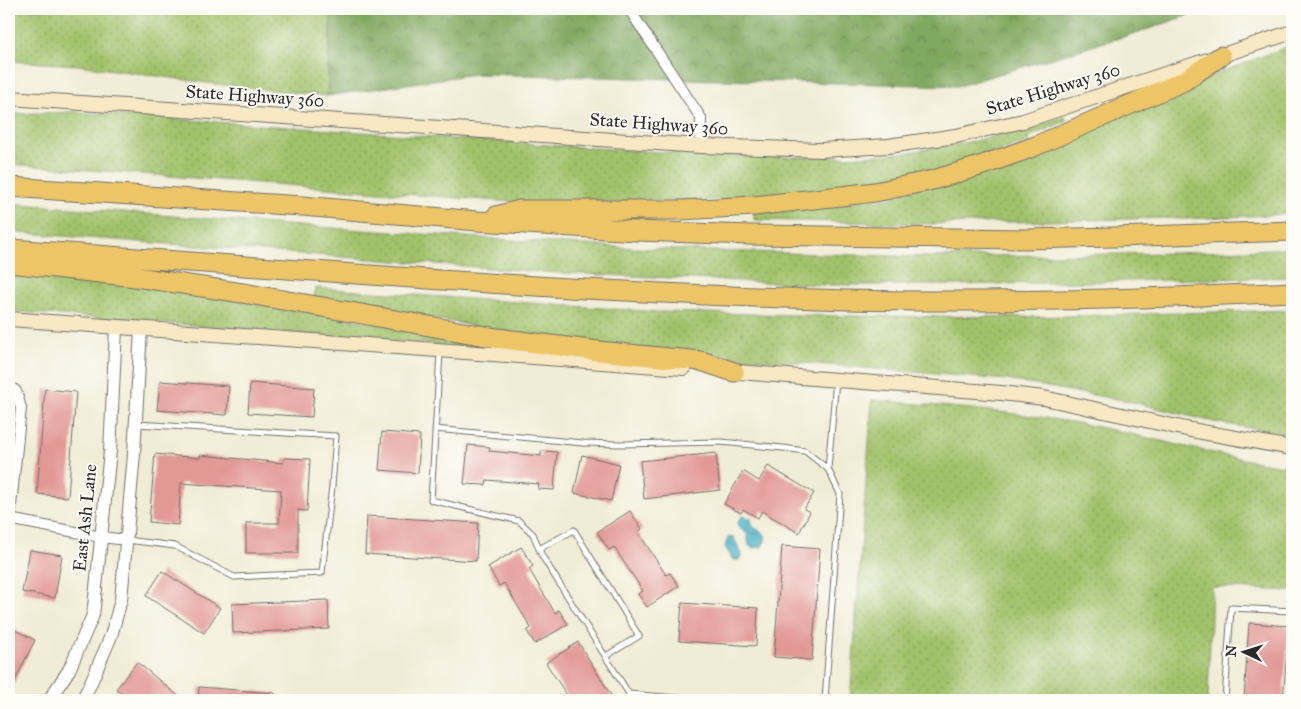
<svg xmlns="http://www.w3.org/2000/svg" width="1301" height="709" viewBox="0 0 1301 709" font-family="'IM FELL Great Primer',serif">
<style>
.grass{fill:url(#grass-dots);stroke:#66764b}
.forest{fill:url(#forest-crowns);stroke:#566a45}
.water{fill:url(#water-waves);stroke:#386d78}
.building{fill:#e29996}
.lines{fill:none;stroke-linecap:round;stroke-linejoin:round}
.service-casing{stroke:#706f66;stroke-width:7}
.minor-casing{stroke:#706f66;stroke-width:12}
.tertiary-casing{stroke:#706f66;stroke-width:14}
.secondary-casing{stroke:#706f66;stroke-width:16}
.motorway-casing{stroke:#706f66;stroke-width:21}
.service{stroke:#fff;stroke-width:5}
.minor{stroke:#fff;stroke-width:10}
.tertiary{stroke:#fff;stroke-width:12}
.secondary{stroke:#f8e8c3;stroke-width:14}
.motorway{stroke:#edc569;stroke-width:19}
.labels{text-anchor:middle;stroke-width:4;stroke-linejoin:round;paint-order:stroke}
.street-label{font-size:18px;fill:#2b2b2b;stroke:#fdfcf7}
</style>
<defs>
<pattern id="grass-dots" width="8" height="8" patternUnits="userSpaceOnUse" patternTransform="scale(1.25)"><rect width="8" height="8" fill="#a1c26b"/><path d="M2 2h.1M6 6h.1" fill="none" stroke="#839e58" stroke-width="1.8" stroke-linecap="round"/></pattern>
<pattern id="forest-crowns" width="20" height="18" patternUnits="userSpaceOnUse" patternTransform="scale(1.25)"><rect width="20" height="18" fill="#80a85f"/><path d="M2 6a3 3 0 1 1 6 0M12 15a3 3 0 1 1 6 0" fill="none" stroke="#69894f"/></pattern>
<pattern id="water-waves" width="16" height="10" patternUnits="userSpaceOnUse" patternTransform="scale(1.25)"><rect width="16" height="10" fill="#45afc4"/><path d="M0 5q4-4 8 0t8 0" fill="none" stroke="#3a8f9f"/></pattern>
</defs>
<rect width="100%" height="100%" fill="#fdfcf7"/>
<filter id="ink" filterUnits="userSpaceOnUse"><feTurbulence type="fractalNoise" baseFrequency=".02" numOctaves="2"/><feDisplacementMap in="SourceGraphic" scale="10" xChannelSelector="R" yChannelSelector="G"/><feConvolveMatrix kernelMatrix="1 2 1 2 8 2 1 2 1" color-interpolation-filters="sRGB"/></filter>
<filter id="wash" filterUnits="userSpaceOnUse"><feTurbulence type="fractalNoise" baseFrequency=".0096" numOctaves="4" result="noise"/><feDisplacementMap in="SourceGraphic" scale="20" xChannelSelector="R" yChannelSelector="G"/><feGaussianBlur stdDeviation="1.12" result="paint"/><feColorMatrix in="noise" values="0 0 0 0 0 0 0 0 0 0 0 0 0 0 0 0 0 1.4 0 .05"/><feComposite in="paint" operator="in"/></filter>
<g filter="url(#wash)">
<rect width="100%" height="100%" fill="#f0ecd5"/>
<!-- grass -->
<path class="grass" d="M 9,9 L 324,9 L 331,13 L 327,96 L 215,84 L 78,65 L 9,61 Z
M 1292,45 L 1292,214 L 1183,219 L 1162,218 L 933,224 L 754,220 L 754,212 L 892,197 Z
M 75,112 L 517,143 L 657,152 L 788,157 L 847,157 L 904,153 L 975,141 L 1065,117 L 1066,121 L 1028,137 L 1029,142 L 920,177 L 776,198 L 567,204 L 498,201 L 9,164 L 9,114 Z
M 9,203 L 286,225 L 631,248 L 713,251 L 928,257 L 1176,253 L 1292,248 L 1292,277 L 957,285 L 825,285 L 542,272 L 9,232 Z
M 9,271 L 54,275 L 231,299 L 472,340 L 471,347 L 9,311 Z
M 316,288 L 658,312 L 844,316 L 1030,317 L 1292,310 L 1292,435 L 1214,422 L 1128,401 L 1007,380 L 569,343 L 314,297 Z
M 872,400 C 948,407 1024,412 1098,427 C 1163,440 1227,459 1292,467 L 1292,591 L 1212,587 L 1208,700 L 850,700 Z"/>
<!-- forest -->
<path class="forest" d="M 324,9 L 1206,9 L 1149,29 L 959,86 L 474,74 L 327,96 L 331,13 Z"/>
<!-- water -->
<path class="water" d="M 745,516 L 751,519 L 753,527 C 763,532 770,534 762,547 L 753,548 L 749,546 L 747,534 L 739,527 L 737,524 L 741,517 Z
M 729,537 L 734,538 L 742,554 L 739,560 L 733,560 L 725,547 L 727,539 Z"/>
<g id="blocks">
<!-- building -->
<path class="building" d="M 160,381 L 229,386 L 227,415 L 157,410 Z
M 250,383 L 314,388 L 312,417 L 248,413 Z
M 45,389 L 76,392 L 68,497 L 37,494 Z
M 382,432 L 420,435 L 418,473 L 379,470 Z
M 468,445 L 490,447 L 489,451 L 541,456 L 541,451 L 557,452 L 554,490 L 538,489 L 539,484 L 487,480 L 486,485 L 464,484 Z
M 716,453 L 720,490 L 644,499 L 640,461 Z
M 155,454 L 200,458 L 200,455 L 283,463 L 284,458 L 310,459 L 307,511 L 298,510 L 298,553 L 246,553 L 246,523 L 279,523 L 281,490 L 181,483 L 178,525 L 149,522 Z
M 582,455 L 619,464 L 611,501 L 574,493 Z
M 768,466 L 814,493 L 804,509 L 810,512 L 799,533 L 762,511 L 758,518 L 743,509 L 741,513 L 724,504 L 743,471 L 759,481 Z
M 630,511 L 642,529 L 638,532 L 666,575 L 670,573 L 679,586 L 647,607 L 638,594 L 643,591 L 614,547 L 609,550 L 597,532 Z
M 367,516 L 478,523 L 476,561 L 365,554 Z
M 782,546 L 820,549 L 812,660 L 774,657 Z
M 521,547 L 533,566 L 529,569 L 555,613 L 559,610 L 568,624 L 535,644 L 527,631 L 531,628 L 504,583 L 499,586 L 488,567 Z
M 30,550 L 62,555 L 55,598 L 22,592 Z
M 162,571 L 220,608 L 204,633 L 146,596 Z
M 328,600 L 329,629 L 233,633 L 232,604 Z
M 682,603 L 758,608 L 756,646 L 679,641 Z
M 1249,623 L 1289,626 L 1283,700 L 1244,700 Z
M 9,627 L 35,640 L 9,693 Z
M 578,642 L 614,700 L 570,700 L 546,663 Z
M 137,662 L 183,700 L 130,700 L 116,689 Z
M 199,687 L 275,693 L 275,700 L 198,700 Z"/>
</g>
</g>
<g filter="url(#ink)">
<use href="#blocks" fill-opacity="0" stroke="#706f66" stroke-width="1"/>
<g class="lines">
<defs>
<path id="service" d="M 440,353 L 431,500 L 519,521 L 533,534 L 542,556 L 629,694
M 435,429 L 583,443 L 621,444 L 721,442 L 783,448 L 805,451 L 828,469
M 127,540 L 175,546 L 234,577 L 322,573 L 332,486 L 336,436 L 136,424
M 539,549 L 574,530 L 639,636 L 606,656
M 628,700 L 629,694 L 700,700
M 825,700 L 840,494 L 828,469 L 836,380
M 1225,700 L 1231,608 L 1292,611"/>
<path id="minor" d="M 629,9 L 701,118 L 700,146
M 9,386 L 16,391 L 21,408 L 9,525
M 9,519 L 101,537 L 127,540"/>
<path id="tertiary" d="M 49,700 L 69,670 L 93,615 L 94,607 L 110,451 L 116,328
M 82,700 L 89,687 L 111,636 L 121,600 L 134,454 L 141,329"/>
<path id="secondary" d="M 9,98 L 700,146 L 821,150 L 888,146 L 956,136 L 1023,121 L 1292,32
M 9,319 L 684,368
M 725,371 L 1001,393 L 1044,398 L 1191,430 L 1292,448"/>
<path id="motorway" d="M 9,187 L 302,206 L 478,221 L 637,231 L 751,235 L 1025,239 L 1115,237 L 1292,231
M 496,216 L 520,210 L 681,210 L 754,206 L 875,192 L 933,180 L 983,165 L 1033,147 L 1184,81 L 1221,56
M 9,249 C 288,268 567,293 847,300 C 995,303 1144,299 1292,292
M 9,263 L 136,277 L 249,294 L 497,338 L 598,351 L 701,361 L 734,372"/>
</defs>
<!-- service casing -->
<use href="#service" class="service-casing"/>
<!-- minor casing -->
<use href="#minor" class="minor-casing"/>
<!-- tertiary casing -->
<use href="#tertiary" class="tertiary-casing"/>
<!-- secondary casing -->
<use href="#secondary" class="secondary-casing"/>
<!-- motorway casing -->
<use href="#motorway" class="motorway-casing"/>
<!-- service -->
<use href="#service" class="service"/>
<!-- minor -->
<use href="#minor" class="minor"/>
<!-- tertiary -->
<use href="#tertiary" class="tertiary"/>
<!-- secondary -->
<use href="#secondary" class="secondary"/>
<!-- motorway -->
<use href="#motorway" class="motorway"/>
</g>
</g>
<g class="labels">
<!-- street labels -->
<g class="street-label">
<text transform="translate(1053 89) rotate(-17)" y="6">State Highway 360</text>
<text transform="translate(255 96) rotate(4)" y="6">State Highway 360</text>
<text transform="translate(659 124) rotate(4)" y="6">State Highway 360</text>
<text transform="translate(85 518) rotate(-84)" y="6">East Ash Lane</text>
</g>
</g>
<!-- margin -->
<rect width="1301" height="709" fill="none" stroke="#fdfcf7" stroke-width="30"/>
<!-- north arrow -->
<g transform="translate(1244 652) rotate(274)" stroke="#fdfcf7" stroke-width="4" paint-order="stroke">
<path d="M0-4L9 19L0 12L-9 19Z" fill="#2b2b2b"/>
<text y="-8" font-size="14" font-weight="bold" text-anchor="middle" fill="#2b2b2b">N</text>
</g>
</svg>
